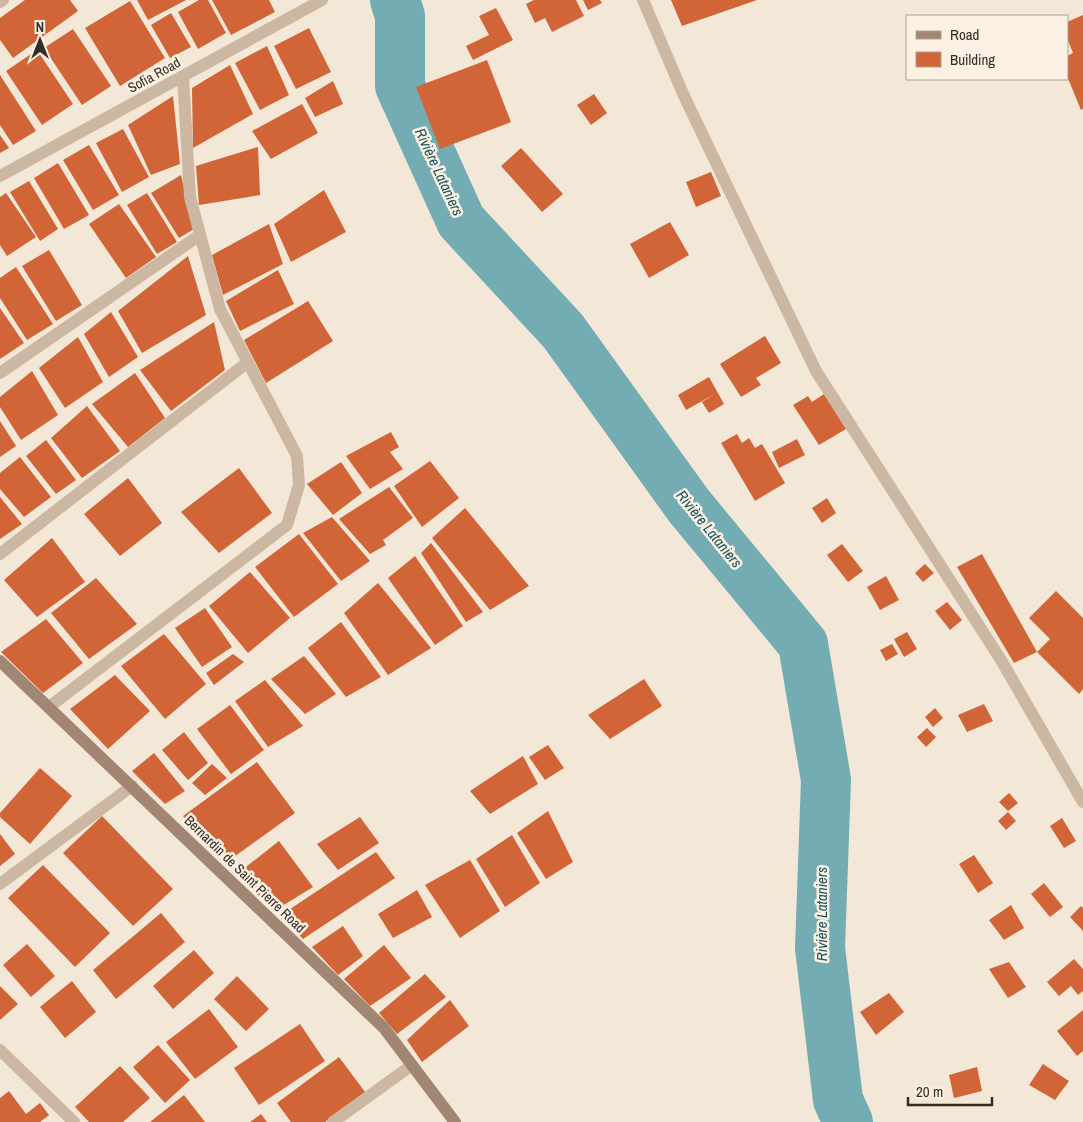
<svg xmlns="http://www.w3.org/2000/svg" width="1083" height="1122" viewBox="0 0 1083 1122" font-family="'Archivo Narrow',sans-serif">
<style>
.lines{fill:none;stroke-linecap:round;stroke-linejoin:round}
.river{stroke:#73acb2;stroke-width:50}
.building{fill:#d16537}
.street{stroke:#ccb8a2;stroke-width:12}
.secondary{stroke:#a08673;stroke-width:12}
.labels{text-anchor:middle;stroke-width:5;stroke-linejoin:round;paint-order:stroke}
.street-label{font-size:14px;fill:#362b25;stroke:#fbf1e3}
.water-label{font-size:15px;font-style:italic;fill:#17525b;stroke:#fbf1e3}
</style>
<rect width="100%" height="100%" fill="#f3e7d7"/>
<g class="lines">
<!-- river -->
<path class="river" d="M 395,0 L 400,16 L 400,86 L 461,221 L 563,331 L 689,506 L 803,644 L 826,780 L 820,948 L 838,1100 L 848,1122"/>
</g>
<!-- building -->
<path class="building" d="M 25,0 L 70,0 L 78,11 L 13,58 L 0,40 L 0,18 Z
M 137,0 L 186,0 L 148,20 Z
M 199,0 L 208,0 L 226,33 L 198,49 L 178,12 Z
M 212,0 L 269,0 L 275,12 L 231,35 Z
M 534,0 L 576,0 L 584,16 L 552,32 L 545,18 L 535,23 L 526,4 Z
M 583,0 L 600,0 L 602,3 L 588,10 Z
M 671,0 L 757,0 L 682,26 Z
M 130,1 L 165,58 L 120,86 L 85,28 Z
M 496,8 L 513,40 L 473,60 L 466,46 L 489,35 L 479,16 Z
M 171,13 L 191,47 L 170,58 L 151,25 Z
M 1083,15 L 1083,109 L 1081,110 L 1067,76 L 1067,56 L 1073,53 L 1067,38 L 1067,22 Z
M 309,28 L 331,72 L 296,89 L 274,46 Z
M 73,29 L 111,86 L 82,105 L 44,48 Z
M 267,46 L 289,95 L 260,110 L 235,63 Z
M 37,50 L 73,104 L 42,125 L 6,71 Z
M 487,60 L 511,122 L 440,149 L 416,87 Z
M 230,65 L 253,114 L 193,148 L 192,88 Z
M 0,75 L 36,131 L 13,145 L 0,125 Z
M 333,81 L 343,104 L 315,117 L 305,98 Z
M 594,94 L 607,113 L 591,125 L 577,105 Z
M 173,96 L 180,164 L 151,175 L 128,125 Z
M 302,104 L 318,133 L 271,159 L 252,131 Z
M 123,129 L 149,177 L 122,192 L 96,143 Z
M 0,135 L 9,148 L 0,153 Z
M 89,145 L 119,195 L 93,210 L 63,160 Z
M 258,147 L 260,195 L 199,205 L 196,166 Z
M 521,148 L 563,194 L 542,212 L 501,166 Z
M 58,163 L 89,215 L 64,229 L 34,178 Z
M 711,172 L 721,196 L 696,207 L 686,182 Z
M 181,175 L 194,229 L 179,238 L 151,193 Z
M 29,181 L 58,229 L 40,241 L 10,192 Z
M 324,190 L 346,232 L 291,262 L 274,224 Z
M 6,193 L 36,237 L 7,256 L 0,245 L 0,197 Z
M 147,193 L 177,242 L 157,254 L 127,205 Z
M 119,204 L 156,257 L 126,278 L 89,224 Z
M 670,222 L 689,255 L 649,278 L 630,244 Z
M 269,224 L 283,264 L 223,295 L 212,255 Z
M 49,250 L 82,305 L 56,321 L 22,266 Z
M 188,256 L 206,315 L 142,353 L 118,311 Z
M 16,267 L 53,324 L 27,340 L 0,298 L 0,278 Z
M 278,270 L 294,304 L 240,331 L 226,301 Z
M 308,301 L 333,341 L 266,383 L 244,340 Z
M 0,308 L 24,343 L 0,359 Z
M 111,312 L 138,357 L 109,377 L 84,334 Z
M 214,322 L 225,370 L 171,411 L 140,370 Z
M 765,336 L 781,363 L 756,378 L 761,385 L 741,397 L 720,364 Z
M 78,337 L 103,382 L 65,408 L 39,368 Z
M 32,371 L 58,415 L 21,440 L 0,407 L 0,397 Z
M 135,373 L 165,418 L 128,447 L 92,404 Z
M 709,377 L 724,404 L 709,413 L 702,402 L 715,394 L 686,410 L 678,395 Z
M 824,394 L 846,429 L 819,445 L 793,405 L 808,396 L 812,402 Z
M 87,406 L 120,451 L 82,478 L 51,438 Z
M 0,421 L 16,446 L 0,457 Z
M 391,432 L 399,447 L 390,452 L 403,469 L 370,489 L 346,456 Z
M 737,434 L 742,443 L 749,438 L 755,448 L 762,444 L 785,483 L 755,501 L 721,443 Z
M 797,439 L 805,455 L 779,468 L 772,452 Z
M 46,440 L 76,480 L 56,494 L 26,456 Z
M 20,457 L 51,497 L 24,517 L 0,489 L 0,473 Z
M 430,461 L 459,498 L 422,527 L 394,486 Z
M 341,462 L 362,493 L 333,515 L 307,484 Z
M 239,468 L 272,513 L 219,553 L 181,512 Z
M 128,478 L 162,523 L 120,556 L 84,514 Z
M 389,487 L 413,518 L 383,540 L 386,545 L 370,554 L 339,519 Z
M 0,497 L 22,524 L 0,539 Z
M 827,498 L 836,513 L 822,523 L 812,508 Z
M 465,508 L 529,586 L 490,610 L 432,538 Z
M 332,517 L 370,561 L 341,581 L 303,533 Z
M 299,534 L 338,584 L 294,617 L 255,567 Z
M 52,538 L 85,582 L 37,617 L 4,580 Z
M 431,543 L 483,612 L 466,622 L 421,553 Z
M 842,544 L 863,571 L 848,582 L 827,555 Z
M 982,554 L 1037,652 L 1050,639 L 1029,618 L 1056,591 L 1083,618 L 1083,689 L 1079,694 L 1037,652 L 1014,663 L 957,567 Z
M 415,556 L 463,626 L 435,645 L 388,578 Z
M 925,564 L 934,573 L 923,582 L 915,573 Z
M 250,572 L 290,618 L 248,653 L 209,606 Z
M 886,576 L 899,600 L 880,610 L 867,587 Z
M 96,578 L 137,624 L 89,659 L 51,613 Z
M 378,583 L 431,648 L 388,675 L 344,613 Z
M 947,602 L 962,620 L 950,630 L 935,611 Z
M 205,608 L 232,647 L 202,667 L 175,628 Z
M 46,619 L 83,663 L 43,693 L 1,652 Z
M 341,622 L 381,677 L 346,697 L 308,648 Z
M 907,632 L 917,649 L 904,657 L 894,639 Z
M 164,634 L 206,684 L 165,719 L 121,666 Z
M 892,644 L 898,654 L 886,661 L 880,650 Z
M 233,654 L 244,662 L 214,685 L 206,673 Z
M 304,656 L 336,694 L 305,714 L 271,679 Z
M 115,675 L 150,711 L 108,749 L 70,709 Z
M 644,679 L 662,706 L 610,739 L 588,715 Z
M 265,680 L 303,726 L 268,747 L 235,701 Z
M 984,704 L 993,721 L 967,732 L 958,715 Z
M 230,705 L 264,750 L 231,774 L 197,729 Z
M 935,708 L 943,718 L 933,727 L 925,717 Z
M 927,728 L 936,737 L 926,747 L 917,737 Z
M 184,732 L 208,763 L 188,780 L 162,750 Z
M 548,745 L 564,768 L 545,780 L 529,757 Z
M 154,753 L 185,791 L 165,804 L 132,771 Z
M 523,756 L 538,784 L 490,814 L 470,791 Z
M 257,762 L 295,813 L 227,862 L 183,816 Z
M 212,764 L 227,778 L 205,795 L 192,783 Z
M 40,768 L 72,796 L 30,844 L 0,817 L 0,813 Z
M 1009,793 L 1018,803 L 1008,811 L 999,802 Z
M 548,811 L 573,862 L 546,879 L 517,833 Z
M 1008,812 L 1016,821 L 1006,830 L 998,821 Z
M 102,816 L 173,889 L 133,926 L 63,853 Z
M 360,817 L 379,843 L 338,870 L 317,844 Z
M 1062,818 L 1076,841 L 1064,848 L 1050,826 Z
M 0,834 L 15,854 L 0,866 Z
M 512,835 L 540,883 L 505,907 L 476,859 Z
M 279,841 L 313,887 L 274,911 L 237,874 Z
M 376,852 L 395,878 L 303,939 L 281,915 Z
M 974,855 L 993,883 L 978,893 L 959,864 Z
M 470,860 L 500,911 L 460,938 L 425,885 Z
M 43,865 L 110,933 L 75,967 L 8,898 Z
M 1044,883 L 1063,907 L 1050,917 L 1031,894 Z
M 417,890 L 432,917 L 393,938 L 378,914 Z
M 1011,905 L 1024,928 L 1004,940 L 989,920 Z
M 1081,906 L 1083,908 L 1083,931 L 1070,917 Z
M 161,913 L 185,942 L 116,999 L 93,970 Z
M 343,926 L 363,956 L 338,975 L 312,947 Z
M 27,944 L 55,976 L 31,997 L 3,965 Z
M 384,945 L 411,978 L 370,1006 L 344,979 Z
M 194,950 L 214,973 L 173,1009 L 153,986 Z
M 1074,959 L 1083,969 L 1083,991 L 1078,995 L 1071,986 L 1059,996 L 1047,982 Z
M 1009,962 L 1026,987 L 1008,998 L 989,969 Z
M 425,974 L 446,997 L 397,1034 L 379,1013 Z
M 237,976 L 269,1009 L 246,1031 L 214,999 Z
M 72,981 L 96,1012 L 65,1038 L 40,1007 Z
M 0,986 L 18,1004 L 0,1020 Z
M 889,993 L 904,1012 L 876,1035 L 860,1012 Z
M 450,1000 L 469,1026 L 422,1062 L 407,1040 Z
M 209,1009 L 238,1047 L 195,1079 L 166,1042 Z
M 1083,1010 L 1083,1051 L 1077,1056 L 1057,1031 Z
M 300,1024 L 325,1061 L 259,1105 L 234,1068 Z
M 158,1045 L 190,1080 L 165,1103 L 133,1067 Z
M 339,1057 L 365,1092 L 325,1122 L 291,1122 L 277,1103 Z
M 1043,1064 L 1069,1081 L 1055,1100 L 1029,1085 Z
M 120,1066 L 150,1098 L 123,1122 L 89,1122 L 75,1107 Z
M 977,1067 L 982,1091 L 954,1098 L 949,1075 Z
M 9,1091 L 26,1114 L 40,1103 L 49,1115 L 40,1122 L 0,1122 L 0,1098 Z
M 184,1095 L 205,1122 L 150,1122 Z
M 261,1114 L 267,1122 L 250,1122 Z"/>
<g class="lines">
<!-- street -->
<path class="street" d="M 643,0 L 684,96 L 816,371 L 1001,660 L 1083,802
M 0,2 L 3,0
M 0,176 L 322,0
M 0,373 L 200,235
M 0,554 L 248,362
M 49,707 L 287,525 L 299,485 L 297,456 L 220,309 L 190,197 L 183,76
M 0,884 L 132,786
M 0,1050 L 74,1122
M 333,1122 L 412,1065"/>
<!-- secondary -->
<path class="secondary" d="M 0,661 L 384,1028 L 455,1122"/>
</g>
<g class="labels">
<!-- street labels -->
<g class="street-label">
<text transform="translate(154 75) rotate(-29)" y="5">Sofia Road</text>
<text transform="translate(245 874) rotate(44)" y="5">Bernardin de Saint Pierre Road</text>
</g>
<!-- water labels -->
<g class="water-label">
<text transform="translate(439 172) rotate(65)" y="5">Rivière Lataniers</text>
<text transform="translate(709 529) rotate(51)" y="5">Rivière Lataniers</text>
<text transform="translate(822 914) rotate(-90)" y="5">Rivière Lataniers</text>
</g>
</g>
<!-- legend -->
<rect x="906" y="15" width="162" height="65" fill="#fbf1e3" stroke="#aca297"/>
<rect x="916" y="31" width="25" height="8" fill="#a08673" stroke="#aca297"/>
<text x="950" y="40" font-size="15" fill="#362b25">Road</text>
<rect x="916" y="52" width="25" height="15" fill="#d16537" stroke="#aca297"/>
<text x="950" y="65" font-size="15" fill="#362b25">Building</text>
<!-- north arrow -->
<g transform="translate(40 40)" stroke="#fbf1e3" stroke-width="4" paint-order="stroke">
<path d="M0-4L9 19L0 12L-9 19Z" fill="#362b25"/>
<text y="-8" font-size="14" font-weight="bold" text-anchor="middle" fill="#362b25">N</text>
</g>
<!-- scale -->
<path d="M908 1097v8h84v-8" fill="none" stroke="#362b25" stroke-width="2.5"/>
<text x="916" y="1097" font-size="15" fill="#362b25" stroke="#fbf1e3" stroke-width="4" paint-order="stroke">20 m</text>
</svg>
